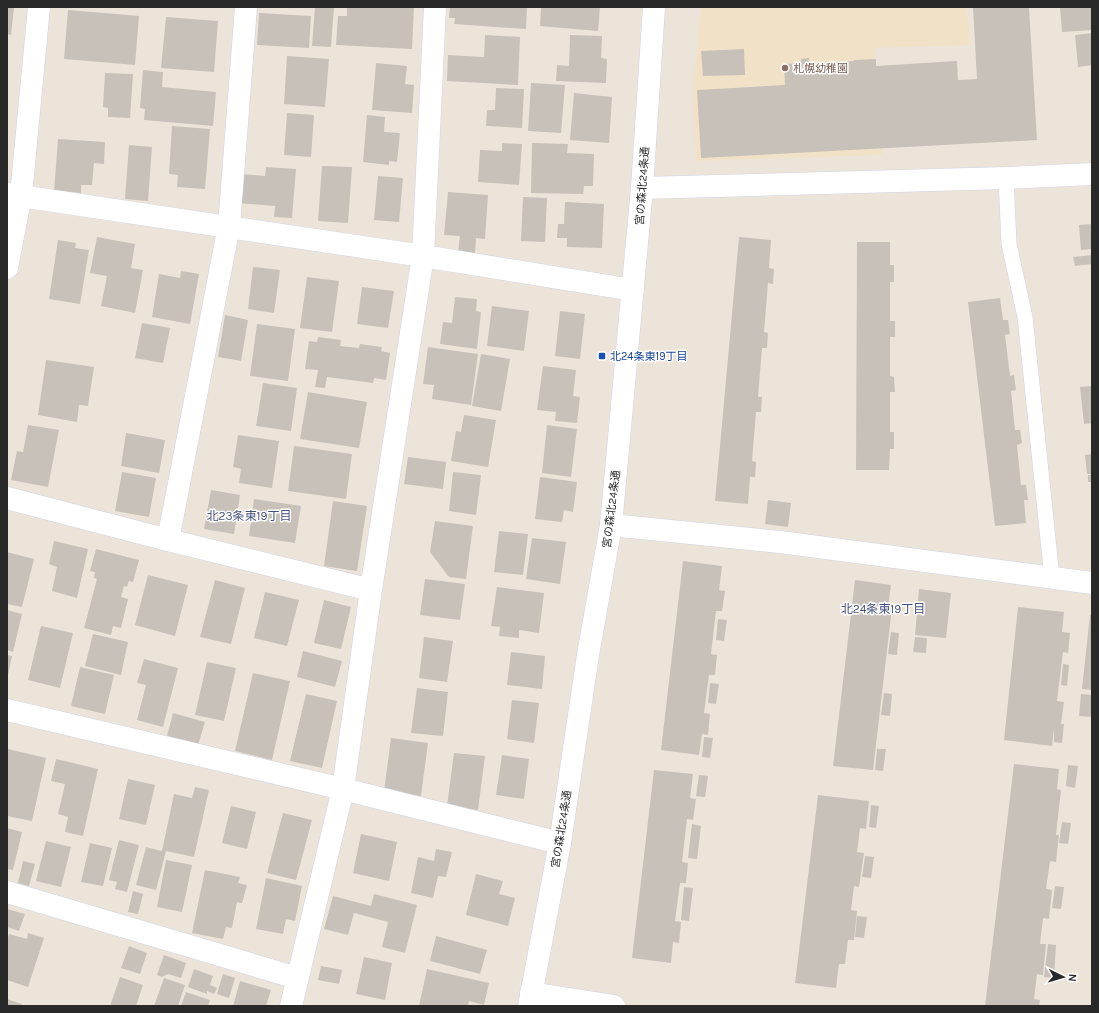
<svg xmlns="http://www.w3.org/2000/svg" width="1099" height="1013" viewBox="0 0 1099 1013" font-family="Karla,'Noto Sans JP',sans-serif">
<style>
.education{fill:#f1e2c7}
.building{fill:#c8c1b9}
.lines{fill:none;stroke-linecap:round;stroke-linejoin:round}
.service-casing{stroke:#cfd3e4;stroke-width:16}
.minor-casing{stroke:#cfd3e4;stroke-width:23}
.tertiary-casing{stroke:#cfd3e4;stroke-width:23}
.service{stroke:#fff;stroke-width:15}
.minor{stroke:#fff;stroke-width:22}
.tertiary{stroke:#fff;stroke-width:22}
.education-dot{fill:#8d6e63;stroke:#fff;stroke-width:1.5}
.transit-dot{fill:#1a4fb4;stroke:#fff;stroke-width:1.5}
.labels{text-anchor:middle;stroke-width:3;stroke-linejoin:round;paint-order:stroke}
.education-label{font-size:11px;fill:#785e54;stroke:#fff;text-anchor:start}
.street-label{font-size:11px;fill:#292929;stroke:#fff}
.transit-label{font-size:11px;fill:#164399;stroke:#fff;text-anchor:start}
.neighbourhood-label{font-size:12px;fill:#45517f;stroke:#fff}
</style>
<rect width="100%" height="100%" fill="#ede4d9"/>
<!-- education -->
<path class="education" d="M 701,7 L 967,7 L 970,45 L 874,48 L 882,155 L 696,161 L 693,88 Z"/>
<!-- building -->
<path class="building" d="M 7,7 L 14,7 L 11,35 L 7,34 Z
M 315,7 L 334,7 L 331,47 L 312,46 Z
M 347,7 L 414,7 L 412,49 L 336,45 L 338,16 L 347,16 Z
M 450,7 L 527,7 L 526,29 L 454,24 L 455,18 L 449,18 Z
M 541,7 L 600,7 L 598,31 L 540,26 Z
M 973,7 L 1029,7 L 1037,140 L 701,158 L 697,90 L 785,85 L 784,64 L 801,63 L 801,59 L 809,58 L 809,64 L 854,61 L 854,60 L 876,59 L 876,66 L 957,61 L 958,80 L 977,79 Z
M 1060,7 L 1092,7 L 1092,30 L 1062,32 Z
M 68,10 L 139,16 L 135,65 L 64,59 Z
M 259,13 L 311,16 L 309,48 L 257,45 Z
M 166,17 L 218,21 L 214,72 L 161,68 Z
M 1092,33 L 1092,65 L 1078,67 L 1075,35 Z
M 485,35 L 520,37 L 518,85 L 447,81 L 448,55 L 484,57 Z
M 570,35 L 602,36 L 601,58 L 607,59 L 606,83 L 556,81 L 557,65 L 569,66 Z
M 744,49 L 745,75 L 703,76 L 701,51 Z
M 287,56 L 329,59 L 325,107 L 284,104 Z
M 376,63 L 407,66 L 405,84 L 414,85 L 412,113 L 372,110 Z
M 143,70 L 163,72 L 162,87 L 216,92 L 213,126 L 144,120 L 145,109 L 140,108 Z
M 105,73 L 133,74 L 130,118 L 108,117 L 108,108 L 103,107 Z
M 531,83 L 565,85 L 561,133 L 528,131 Z
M 496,88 L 524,89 L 522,128 L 486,126 L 487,110 L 495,110 Z
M 574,93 L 612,97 L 609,143 L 570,140 Z
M 287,113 L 314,115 L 311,157 L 284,155 Z
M 367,115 L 385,117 L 384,132 L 400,133 L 397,162 L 389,161 L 389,165 L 363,162 Z
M 172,126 L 210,129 L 205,189 L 177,187 L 178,175 L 169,174 Z
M 58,139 L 105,142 L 104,164 L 94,163 L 92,185 L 81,185 L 81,193 L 54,191 Z
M 502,143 L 522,144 L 519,185 L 478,182 L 480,150 L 502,151 Z
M 532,143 L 568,144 L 567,153 L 594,154 L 593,186 L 584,186 L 583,194 L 531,193 Z
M 129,145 L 152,147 L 148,201 L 125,199 Z
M 322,166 L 352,167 L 348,223 L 318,221 Z
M 266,167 L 296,169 L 292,218 L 274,217 L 275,206 L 239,203 L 242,174 L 265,176 Z
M 378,176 L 403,178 L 399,222 L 374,220 Z
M 448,192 L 488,195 L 485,239 L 476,238 L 475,253 L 458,252 L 460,236 L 444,235 Z
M 523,197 L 547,198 L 545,242 L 521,241 Z
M 565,202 L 604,204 L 602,248 L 567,247 L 567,238 L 557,238 L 558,224 L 564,224 Z
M 1092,224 L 1092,249 L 1081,250 L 1079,225 Z
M 97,237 L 135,244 L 131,268 L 143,270 L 135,313 L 101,306 L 107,276 L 90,273 Z
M 739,237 L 771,240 L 769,268 L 774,269 L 773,284 L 768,283 L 764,332 L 768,333 L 767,348 L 762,348 L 758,397 L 762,397 L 761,412 L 756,412 L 752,461 L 756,462 L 755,477 L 750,477 L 748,504 L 715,501 Z
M 58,240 L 76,243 L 75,248 L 89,250 L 80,304 L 49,299 Z
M 857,242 L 890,242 L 890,265 L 894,265 L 894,282 L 890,282 L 890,321 L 895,321 L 895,337 L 890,337 L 890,376 L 894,377 L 895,392 L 890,392 L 890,432 L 894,432 L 894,449 L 890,449 L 889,470 L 856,470 Z
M 1092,255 L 1092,264 L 1075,266 L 1073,257 Z
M 253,267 L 280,270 L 274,313 L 248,309 Z
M 181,271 L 199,274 L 190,324 L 152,317 L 159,274 L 180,278 Z
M 307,277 L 339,281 L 332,332 L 300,328 Z
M 362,287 L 394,291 L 388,328 L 357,324 Z
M 455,297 L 477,299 L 476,311 L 481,312 L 477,349 L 440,344 L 443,322 L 452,323 Z
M 1000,298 L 1003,320 L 1008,320 L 1010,334 L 1005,335 L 1010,376 L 1014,375 L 1016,390 L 1011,391 L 1015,430 L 1020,430 L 1022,443 L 1017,445 L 1021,485 L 1026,485 L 1028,500 L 1024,500 L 1026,523 L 995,526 L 968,302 Z
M 492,306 L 529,311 L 524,351 L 487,346 Z
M 560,311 L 585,314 L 580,359 L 555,356 Z
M 225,315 L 248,320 L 241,361 L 218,357 Z
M 142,323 L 170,328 L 163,363 L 135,358 Z
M 257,324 L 295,329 L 288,381 L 250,376 Z
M 318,337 L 341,340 L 340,346 L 359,348 L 360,344 L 382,347 L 381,351 L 390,353 L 386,380 L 374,378 L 373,383 L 327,377 L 325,388 L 315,387 L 318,370 L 305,369 L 309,341 L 317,342 Z
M 428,347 L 478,354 L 471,405 L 432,399 L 434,385 L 423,384 Z
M 481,354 L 510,359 L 501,411 L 472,406 Z
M 46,360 L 94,367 L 88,406 L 79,405 L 77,422 L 38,415 Z
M 543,366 L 576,370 L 573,396 L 580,397 L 577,423 L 555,421 L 556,412 L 537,410 Z
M 263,383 L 297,388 L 291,431 L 256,426 Z
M 1092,386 L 1092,423 L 1084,424 L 1080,387 Z
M 308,392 L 367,402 L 359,448 L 300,439 Z
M 464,415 L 496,420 L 488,467 L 451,461 L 456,431 L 461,432 Z
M 28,425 L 59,430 L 48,487 L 11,480 L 17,451 L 23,452 Z
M 547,425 L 577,429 L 571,477 L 542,473 Z
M 126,433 L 165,440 L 159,473 L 121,466 Z
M 238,435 L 279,441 L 272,488 L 239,483 L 241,469 L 233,467 Z
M 294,446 L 352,454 L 346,499 L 288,491 Z
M 1092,454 L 1092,474 L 1087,474 L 1085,455 Z
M 408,457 L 446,462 L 443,489 L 404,484 Z
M 122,472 L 156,478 L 149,517 L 115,511 Z
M 453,472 L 481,475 L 476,515 L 449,511 Z
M 1088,475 L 1092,475 L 1092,482 L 1088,482 Z
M 540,477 L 577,482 L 573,512 L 564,510 L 562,522 L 535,519 Z
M 211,490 L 240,495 L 234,534 L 204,529 Z
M 254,499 L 301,506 L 295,543 L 249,536 Z
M 768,500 L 791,503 L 788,527 L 765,524 Z
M 333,501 L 367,506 L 357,571 L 324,566 Z
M 435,521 L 473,526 L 466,579 L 449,577 L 430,552 Z
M 499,531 L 528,534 L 523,575 L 494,572 Z
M 532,538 L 566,542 L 560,584 L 526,579 Z
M 54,541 L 88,549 L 77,598 L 52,591 L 57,567 L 49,564 Z
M 96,549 L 139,560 L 133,582 L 129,581 L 127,587 L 124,586 L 121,597 L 128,599 L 121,628 L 113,626 L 111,635 L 84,628 L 97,579 L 94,578 L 95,572 L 90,571 Z
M 7,552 L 34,559 L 22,607 L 7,604 Z
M 683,561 L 722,566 L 719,590 L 725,591 L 722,611 L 716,611 L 711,654 L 717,655 L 715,675 L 709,675 L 704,713 L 710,714 L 708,735 L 702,734 L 699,755 L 661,750 Z
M 148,575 L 188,585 L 175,636 L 135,625 Z
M 425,579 L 465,584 L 460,620 L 420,615 Z
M 215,580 L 245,588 L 231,644 L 200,637 Z
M 855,580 L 891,585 L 888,608 L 892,608 L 873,770 L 833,766 Z
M 497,587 L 544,593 L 539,633 L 519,630 L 519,638 L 499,636 L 500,627 L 491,626 Z
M 919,589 L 951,593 L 946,638 L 915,635 Z
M 265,592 L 299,600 L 287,646 L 254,638 Z
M 324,600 L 351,607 L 341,649 L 314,643 Z
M 1018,607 L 1064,612 L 1062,632 L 1070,633 L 1068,653 L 1063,652 L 1057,701 L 1064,702 L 1061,724 L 1064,724 L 1062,743 L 1054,742 L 1054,728 L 1052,746 L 1004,740 Z
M 7,610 L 22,614 L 13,652 L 7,650 Z
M 1090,615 L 1092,615 L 1092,690 L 1082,689 Z
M 718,619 L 727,620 L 724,641 L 716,640 Z
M 41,626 L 73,633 L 60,688 L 28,680 Z
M 891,632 L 899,633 L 897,655 L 888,654 Z
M 93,634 L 128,642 L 121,675 L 85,666 Z
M 424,637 L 453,641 L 447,682 L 419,678 Z
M 915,637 L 927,638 L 926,653 L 913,652 Z
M 303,651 L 342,661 L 335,687 L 297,677 Z
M 511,652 L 545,656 L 542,689 L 507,685 Z
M 7,655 L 12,656 L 8,675 L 7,675 Z
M 144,659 L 178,668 L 163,727 L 137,720 L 146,685 L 137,683 Z
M 207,662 L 236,668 L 224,721 L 195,715 Z
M 1063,664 L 1069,665 L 1067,686 L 1061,685 Z
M 80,667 L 114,675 L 105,714 L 71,706 Z
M 253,673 L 290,681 L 272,760 L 235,751 Z
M 710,683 L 719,684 L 716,704 L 708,703 Z
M 417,688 L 448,692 L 443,736 L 411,733 Z
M 884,693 L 892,694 L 890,716 L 881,715 Z
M 306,694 L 337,701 L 322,768 L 290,761 Z
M 1081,694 L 1092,695 L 1092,717 L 1079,716 Z
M 512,700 L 539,703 L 534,743 L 507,739 Z
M 173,713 L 205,722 L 198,745 L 167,736 Z
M 704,737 L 713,738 L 710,758 L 702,757 Z
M 391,738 L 428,743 L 421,796 L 384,791 Z
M 8,749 L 46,758 L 32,821 L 7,816 Z
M 877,749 L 886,749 L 883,771 L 875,770 Z
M 454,753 L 485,756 L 478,810 L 447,806 Z
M 502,755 L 529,759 L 524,799 L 496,795 Z
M 56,759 L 98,769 L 83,836 L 65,832 L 68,817 L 58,814 L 65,784 L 51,781 Z
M 1014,764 L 1059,769 L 1057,789 L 1061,790 L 1056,835 L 1059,835 L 1056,862 L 1050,861 L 1046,889 L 1052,890 L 1049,919 L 1043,918 L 1040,944 L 1046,944 L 1043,975 L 1037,974 L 1034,999 L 1040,1000 L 1039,1006 L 985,1006 Z
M 1068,765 L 1078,766 L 1075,788 L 1066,786 Z
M 654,770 L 693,774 L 690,798 L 696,799 L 693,820 L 687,819 L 682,862 L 688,863 L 686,883 L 680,883 L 675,921 L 681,922 L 679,943 L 673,942 L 671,963 L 632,958 Z
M 699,775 L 708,776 L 705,797 L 696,796 Z
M 128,779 L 155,785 L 146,825 L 119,819 Z
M 195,787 L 209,790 L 194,857 L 166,851 L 156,890 L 136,885 L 146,847 L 162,851 L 174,794 L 192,798 Z
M 818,795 L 869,801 L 866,829 L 860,828 L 857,852 L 864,853 L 859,887 L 854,886 L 851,910 L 857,911 L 854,940 L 848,940 L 845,964 L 839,964 L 836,988 L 795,983 Z
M 871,805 L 879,806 L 876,828 L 869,827 Z
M 231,806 L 256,812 L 247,849 L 222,843 Z
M 283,813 L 312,820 L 296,880 L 267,873 Z
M 1062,822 L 1071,823 L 1068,844 L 1059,843 Z
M 692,824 L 701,826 L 697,859 L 688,858 Z
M 7,828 L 22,832 L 13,870 L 7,869 Z
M 361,834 L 397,842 L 389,881 L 353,873 Z
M 119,840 L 139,845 L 127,892 L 115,889 L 117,882 L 109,880 Z
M 46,841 L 71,847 L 61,887 L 36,881 Z
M 90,843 L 112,848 L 103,886 L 81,882 Z
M 436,849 L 452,852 L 446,877 L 438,876 L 433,898 L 411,893 L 418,857 L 434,861 Z
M 865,856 L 874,857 L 871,878 L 862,877 Z
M 166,860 L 192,865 L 182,912 L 157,907 Z
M 23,861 L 35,864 L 29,886 L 18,883 Z
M 205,870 L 240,877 L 238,883 L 247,885 L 242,903 L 237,902 L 232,928 L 226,927 L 223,939 L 192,933 Z
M 476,874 L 503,881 L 499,894 L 515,898 L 508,926 L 466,915 Z
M 266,878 L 302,886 L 295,921 L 286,919 L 283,934 L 256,929 Z
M 1055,886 L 1064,887 L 1061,909 L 1052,908 Z
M 684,887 L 693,888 L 689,921 L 681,920 Z
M 133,891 L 143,894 L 138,914 L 128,912 Z
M 374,894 L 417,905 L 405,953 L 382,947 L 388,922 L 354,913 L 348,935 L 324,929 L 333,896 L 371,906 Z
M 7,909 L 25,914 L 19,931 L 7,927 Z
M 857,916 L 867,917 L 864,938 L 855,937 Z
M 28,933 L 44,938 L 28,987 L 7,980 L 7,941 L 9,934 L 27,939 Z
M 436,936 L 487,950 L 480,974 L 430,961 Z
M 1048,944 L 1056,945 L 1054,978 L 1044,977 Z
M 129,946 L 147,953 L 140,974 L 121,968 Z
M 164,955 L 186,963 L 181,978 L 168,974 L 162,977 L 157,975 Z
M 364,957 L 392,963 L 385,1000 L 356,994 Z
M 321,966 L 342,970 L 339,984 L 318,980 Z
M 194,969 L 213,976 L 210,985 L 217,988 L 214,994 L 207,991 L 207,994 L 188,987 Z
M 427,969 L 489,983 L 484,1005 L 469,1001 L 468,1006 L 419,1006 Z
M 223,974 L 235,978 L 229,998 L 217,994 Z
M 120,977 L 143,985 L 136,1006 L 110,1006 Z
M 164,978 L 185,985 L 178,1006 L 154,1006 Z
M 240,981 L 271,990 L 266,1006 L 233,1006 Z
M 186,992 L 210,1000 L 208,1006 L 181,1006 Z
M 7,999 L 22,1004 L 21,1006 L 7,1006 Z"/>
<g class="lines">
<defs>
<path id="service" d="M 1006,178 L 1009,244 L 1025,317 L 1052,578"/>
<path id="minor" d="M 7,194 L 423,256 L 633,290
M 7,268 L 21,195 L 39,7
M 7,498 L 168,540 L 371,590
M 611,525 L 780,542 L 1092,583
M 168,540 L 229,226 L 246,7
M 7,710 L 343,789 L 560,843
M 7,892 L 297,978
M 531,993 L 614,1006
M 291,1006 L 343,789 L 371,590 L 423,256 L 435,7"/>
<path id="tertiary" d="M 642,188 L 1006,178 L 1092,174
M 529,1006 L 560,843 L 588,655 L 611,525 L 642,188 L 654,7"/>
</defs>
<!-- service casing -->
<use href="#service" class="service-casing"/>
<!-- minor casing -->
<use href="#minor" class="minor-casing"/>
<!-- tertiary casing -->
<use href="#tertiary" class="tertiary-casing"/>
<!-- service -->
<use href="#service" class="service"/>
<!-- minor -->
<use href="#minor" class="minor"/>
<!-- tertiary -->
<use href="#tertiary" class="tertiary"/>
</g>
<!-- markers -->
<circle class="education-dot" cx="785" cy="68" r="4"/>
<rect class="transit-dot" x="598" y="352" width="8" height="8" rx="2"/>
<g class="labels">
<!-- education labels -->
<g class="education-label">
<text x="793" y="72">札幌幼稚園</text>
</g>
<!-- street labels -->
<g class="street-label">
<text transform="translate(642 186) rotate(-86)" y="4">宮の森北24条通</text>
<text transform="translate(611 509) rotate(-83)" y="4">宮の森北24条通</text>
<text transform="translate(561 829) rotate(-81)" y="4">宮の森北24条通</text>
</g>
<!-- transit labels -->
<g class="transit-label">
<text x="610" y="360">北24条東19丁目</text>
</g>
<!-- neighbourhood labels -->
<g class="neighbourhood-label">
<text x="249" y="520">北23条東19丁目</text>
<text x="883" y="613">北24条東19丁目</text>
</g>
</g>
<!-- border -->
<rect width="1099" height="1013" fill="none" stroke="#292929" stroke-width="16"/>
<!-- north arrow -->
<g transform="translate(1063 977) rotate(95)" stroke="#ffffff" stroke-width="3" paint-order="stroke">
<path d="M0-3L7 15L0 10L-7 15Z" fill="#292929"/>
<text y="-6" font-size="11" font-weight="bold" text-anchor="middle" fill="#292929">N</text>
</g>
</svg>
